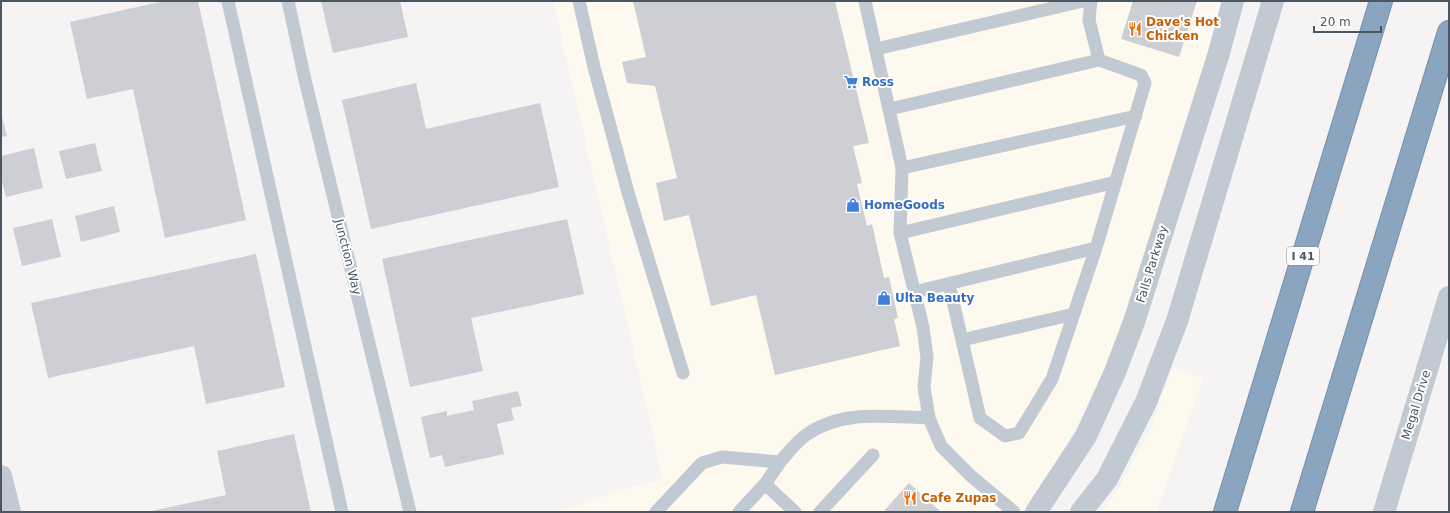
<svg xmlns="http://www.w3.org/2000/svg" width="1450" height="513" viewBox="0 0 1450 513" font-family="'DejaVu Sans',sans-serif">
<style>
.commercial{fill:#fdf9ef}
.building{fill:#cdcfd5}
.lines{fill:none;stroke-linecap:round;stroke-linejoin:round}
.motorway-casing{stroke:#7690ad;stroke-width:24}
.service{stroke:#c1cad2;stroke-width:13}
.minor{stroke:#c1cad2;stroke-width:22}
.tertiary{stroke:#c1cad2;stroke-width:22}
.motorway{stroke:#8ba5c1;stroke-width:22}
.labels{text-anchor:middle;stroke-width:4;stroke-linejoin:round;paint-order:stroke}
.shield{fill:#fff;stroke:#808990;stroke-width:1}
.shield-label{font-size:11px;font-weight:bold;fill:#4a5661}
.food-label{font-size:12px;font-weight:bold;fill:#c56008;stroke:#fff;text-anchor:start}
.shop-label{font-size:12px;font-weight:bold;fill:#366cbe;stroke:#fff;text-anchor:start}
.street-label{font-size:12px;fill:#4a5661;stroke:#fff}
</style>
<rect width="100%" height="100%" fill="#f5f3f3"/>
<!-- commercial -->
<path class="commercial" d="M 553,1 L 1223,1 L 1113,357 L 1054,469 L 1044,485 L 1022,512 L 556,512 L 619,491 L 663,479 Z
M 1173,366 L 1203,378 L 1157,512 L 1102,512 L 1120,486 L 1152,426 Z"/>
<!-- building -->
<path class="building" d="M 164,1 L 198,1 L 246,220 L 165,238 L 133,89 L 87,99 L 70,22 Z
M 321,1 L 400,1 L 408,37 L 333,53 Z
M 633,1 L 835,1 L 869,143 L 853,146 L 862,183 L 857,184 L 867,226 L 872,224 L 884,278 L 889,277 L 898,318 L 894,319 L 900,346 L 775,375 L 756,295 L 711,306 L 689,215 L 664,221 L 656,183 L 677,178 L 655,86 L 627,83 L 622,62 L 646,57 Z
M 1133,1 L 1197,1 L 1179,57 L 1121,39 Z
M 416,83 L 426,129 L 540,103 L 559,187 L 371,229 L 342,100 Z
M 1,113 L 7,136 L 1,137 Z
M 95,143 L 102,171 L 66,179 L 59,151 Z
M 34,148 L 43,188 L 6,197 L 1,178 L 1,156 Z
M 114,206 L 120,232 L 81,242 L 75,216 Z
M 52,219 L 61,257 L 22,266 L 13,228 Z
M 567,219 L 584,294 L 471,318 L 483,371 L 410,387 L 382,259 Z
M 256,254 L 285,387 L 206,404 L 194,346 L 48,378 L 31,303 Z
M 518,391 L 522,406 L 511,408 L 514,420 L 497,424 L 504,454 L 445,467 L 442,455 L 430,458 L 421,417 L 447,411 L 447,416 L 474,410 L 472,401 Z
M 294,434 L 311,512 L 147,512 L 226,495 L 217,451 Z
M 909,483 L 941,512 L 883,512 Z"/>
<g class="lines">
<defs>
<path id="motorway" d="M 1225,512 L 1381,1
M 1302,512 L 1449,32"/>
</defs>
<!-- motorway casing -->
<use href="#motorway" class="motorway-casing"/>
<!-- service -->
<path class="service" d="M 228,1 L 342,512
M 288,1 L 305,80 L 410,512
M 579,1 L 594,67 L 629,196 L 683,373
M 865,1 L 902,168 L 900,233 L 923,327 L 927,357 L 924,387 L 929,418 L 941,446 L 971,476 L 1014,512
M 1091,1 L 1089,20 L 1099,60 L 1141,75 L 1145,83 L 1096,248
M 876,49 L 1083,1
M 890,109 L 1099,60
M 902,168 L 1136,116
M 900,233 L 1116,182
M 914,292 L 1096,248 L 1052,379 L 1019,433 L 1005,436 L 980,418 L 949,284
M 962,340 L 1074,314
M 765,484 L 780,462
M 656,512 L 702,463 L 722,457 L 780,462 C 788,453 796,442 806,435 C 842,409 888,417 929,418
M 739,512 L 765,484 L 795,512
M 820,512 L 873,455"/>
<!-- minor -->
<path class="minor" d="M 1,476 L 10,512
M 1384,512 L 1449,297"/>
<!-- tertiary -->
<path class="tertiary" d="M 1036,512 L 1086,436 L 1115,372 L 1134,322 L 1219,53 L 1233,1
M 1081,512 L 1107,479 L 1146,402 L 1177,321 L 1273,1"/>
<!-- motorway -->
<use href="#motorway" class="motorway"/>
</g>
<!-- icons -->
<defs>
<symbol id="restaurant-bare" viewBox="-9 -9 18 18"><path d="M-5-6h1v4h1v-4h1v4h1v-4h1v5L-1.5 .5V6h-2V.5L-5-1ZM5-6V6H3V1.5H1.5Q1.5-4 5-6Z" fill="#e8710a" stroke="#fff" stroke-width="2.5" paint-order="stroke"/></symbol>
<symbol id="supermarket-bare" viewBox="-9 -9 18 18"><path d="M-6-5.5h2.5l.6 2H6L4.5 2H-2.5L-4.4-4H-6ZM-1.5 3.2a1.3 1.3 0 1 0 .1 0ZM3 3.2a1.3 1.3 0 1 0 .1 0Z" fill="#3f7fe0" stroke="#fff" stroke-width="2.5" paint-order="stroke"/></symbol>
<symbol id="shop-bare" viewBox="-9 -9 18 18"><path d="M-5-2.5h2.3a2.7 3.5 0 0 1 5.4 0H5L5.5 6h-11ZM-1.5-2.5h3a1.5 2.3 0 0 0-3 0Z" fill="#3f7fe0" stroke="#fff" stroke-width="2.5" paint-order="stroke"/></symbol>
</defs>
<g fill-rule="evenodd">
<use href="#restaurant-bare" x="1125" y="19" width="20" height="20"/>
<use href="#supermarket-bare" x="841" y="72" width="20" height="20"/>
<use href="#shop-bare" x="843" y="195" width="20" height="20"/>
<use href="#shop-bare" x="874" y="288" width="20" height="20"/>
<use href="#restaurant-bare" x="900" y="488" width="20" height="20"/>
</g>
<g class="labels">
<!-- shield labels -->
<rect class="shield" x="1287" y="247" width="32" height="18" rx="3"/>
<g class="shield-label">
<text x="1303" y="260">I 41</text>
</g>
<!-- food labels -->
<g class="food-label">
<text x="1146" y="26">Dave's Hot<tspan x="1146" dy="14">Chicken</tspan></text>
<text x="921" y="502">Cafe Zupas</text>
</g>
<!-- shop labels -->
<g class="shop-label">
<text x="862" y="86">Ross</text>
<text x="864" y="209">HomeGoods</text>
<text x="895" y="302">Ulta Beauty</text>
</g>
<!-- street labels -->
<g class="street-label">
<text transform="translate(348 257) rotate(76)" y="4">Junction Way</text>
<text transform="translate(1152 264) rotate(-73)" y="4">Falls Parkway</text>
<text transform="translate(1416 405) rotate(-73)" y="4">Megal Drive</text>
</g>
</g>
<!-- border -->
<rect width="1450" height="513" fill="none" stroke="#4a5661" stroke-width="4"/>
<!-- scale -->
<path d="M1314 26v6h67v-6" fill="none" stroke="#4a5661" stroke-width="2"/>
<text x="1320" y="26" font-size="12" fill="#4a5661" stroke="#ffffff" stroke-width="3" paint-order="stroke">20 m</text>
</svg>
